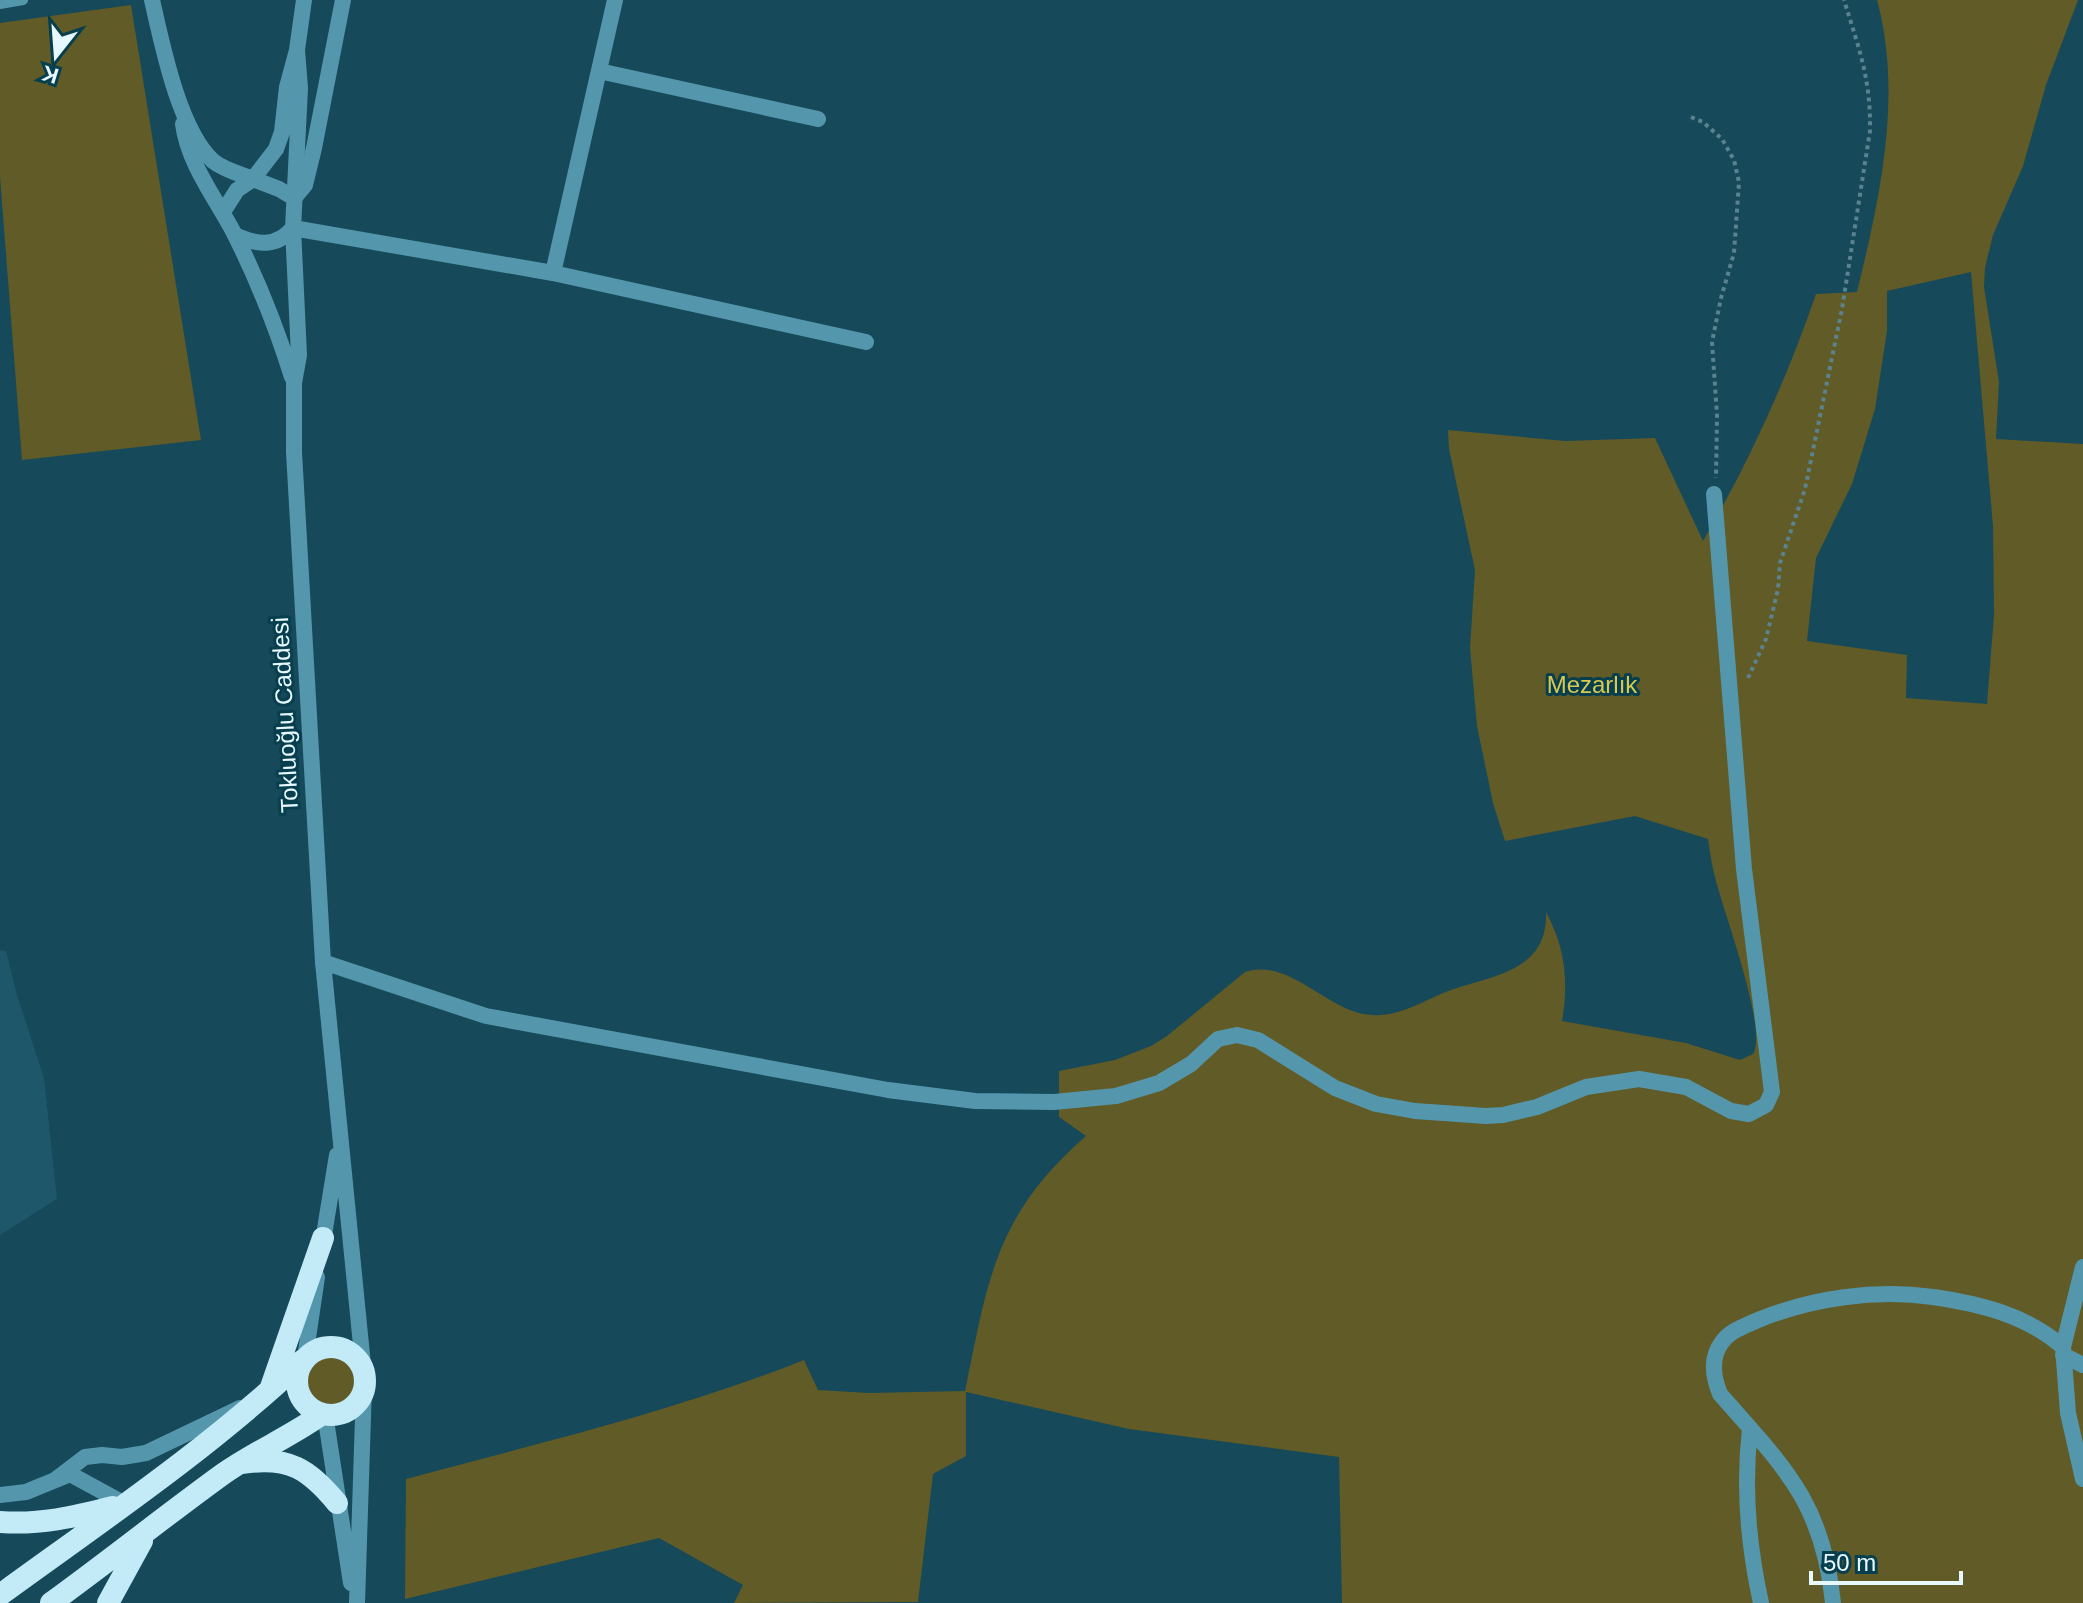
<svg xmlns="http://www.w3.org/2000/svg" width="2083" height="1603" viewBox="0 0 2083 1603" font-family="Arial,sans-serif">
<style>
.built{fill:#1d5769}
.green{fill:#615b27;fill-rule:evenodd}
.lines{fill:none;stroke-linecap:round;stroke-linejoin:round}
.path{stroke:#5b828f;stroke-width:4;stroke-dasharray:4 4;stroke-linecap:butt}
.service{stroke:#5497ad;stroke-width:10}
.minor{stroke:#5497ad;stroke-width:16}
.tertiary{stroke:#5497ad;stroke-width:16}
.trunk{stroke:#c2eaf7;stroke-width:22}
.labels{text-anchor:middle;stroke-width:6;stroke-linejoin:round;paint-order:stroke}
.park-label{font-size:24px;fill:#d7c852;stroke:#073f4e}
.street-label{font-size:24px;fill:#e7f8fe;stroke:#073f4e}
</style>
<rect width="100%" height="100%" fill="#164959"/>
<!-- built -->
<path class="built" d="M 0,950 L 6,951 L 17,995 L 44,1078 L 57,1199 L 0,1235 Z"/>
<!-- green -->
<path class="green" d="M 1877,0 L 2078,0 L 2046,85 L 2023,166 L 1993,235 L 1985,268 L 1984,287 L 1999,382 L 1996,439 L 2083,444 L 2083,1603 L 1342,1603 L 1339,1457 L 1129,1429 L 966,1392 L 966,1456 L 933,1474 L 918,1602 L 734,1603 L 743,1585 L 659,1538 L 405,1599 L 406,1479 C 539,1443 676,1411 804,1360 L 818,1390 L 869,1393 L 965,1391 C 988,1280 995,1215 1086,1136 L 1059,1117 L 1059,1071 L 1115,1060 L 1151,1046 L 1167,1036 L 1245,972 C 1287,958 1323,1006 1363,1014 C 1397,1020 1421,1001 1451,990 C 1494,975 1548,971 1546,912 C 1565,947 1569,981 1562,1021 L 1686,1043 L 1740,1060 L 1753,1054 C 1768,1030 1724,913 1716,881 C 1712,867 1710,853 1708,839 L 1635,816 L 1505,841 L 1493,803 L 1477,726 L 1470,648 L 1475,570 L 1449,449 L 1448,430 L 1565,441 L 1655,438 L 1703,541 C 1749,462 1786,381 1816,294 L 1857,292 C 1880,197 1903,96 1877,0 ZM 1971,272 L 1993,526 L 1994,615 L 1987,704 L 1906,698 L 1907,655 L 1807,641 L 1816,558 L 1852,484 L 1875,409 L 1887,331 L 1887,291 Z
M 131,5 L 201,440 L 22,460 L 0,177 L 0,23 Z
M305 1380a26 26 0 1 1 52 0a26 26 0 1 1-52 0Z"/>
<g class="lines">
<!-- path -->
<path class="path" d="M 1691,117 L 1703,122 L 1722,139 L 1734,160 L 1739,182 L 1734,253 L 1721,298 L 1712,342 L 1717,415 L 1716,478
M 1748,678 L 1766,639 L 1778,589 L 1780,563 L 1805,489 L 1842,309 L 1870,131 C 1871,79 1859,49 1844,0"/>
<!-- service -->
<path class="service" d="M 0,4 L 23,0"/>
<!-- minor -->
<path class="minor" d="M 599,71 L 818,119
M 294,198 L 305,185 L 314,148 L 343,0
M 293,228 L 553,273 L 866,342
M 553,273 L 615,0
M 323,962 L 486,1016 L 888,1090 L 975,1101 L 1054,1102 L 1116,1096 L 1159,1083 L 1191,1064 L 1218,1039 L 1237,1035 L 1258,1040 L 1335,1088 L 1376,1104 L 1415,1111 L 1486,1116 L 1503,1115 L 1537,1107 L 1586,1087 L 1639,1079 L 1686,1087 L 1731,1111 L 1749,1114 L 1766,1105 L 1772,1092 L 1744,869 L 1714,494
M 2083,1267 L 2063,1347 L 2068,1413 L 2083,1479
M 2063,1355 L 2083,1365
M 1750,1429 C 1743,1489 1748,1544 1761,1603
M 56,1479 L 85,1457 L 102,1455 L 122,1457 L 146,1453 L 240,1408
M 0,1495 L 26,1492 L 70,1474 L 125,1504
M 1833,1603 C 1823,1502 1784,1467 1720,1394 C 1713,1377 1710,1358 1722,1342 C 1731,1330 1745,1326 1758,1320 C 1812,1298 1875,1289 1933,1297 C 1981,1304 2026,1315 2063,1347"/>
<!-- tertiary -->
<path class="tertiary" d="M 152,0 C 162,44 179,130 213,161 C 224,170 240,174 253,179 L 276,149 L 282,132 L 287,87 L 297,50 L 304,0
M 297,50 L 300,88 L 293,228 L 299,355 L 294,383 L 294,452 L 323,962 L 364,1375
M 183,124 C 188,164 217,200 235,235 C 259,283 276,326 292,377
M 223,212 L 237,190 L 253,179 L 279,189 L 294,198
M 235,235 C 257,245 276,248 293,228
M 322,1247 L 337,1155
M 305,1358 L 317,1277
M 325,1414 L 351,1583
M 357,1603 L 364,1386"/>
<!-- trunk -->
<path class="trunk" d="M297 1381a34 34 0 1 1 68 0a34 34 0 1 1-68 0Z
M 271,1387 L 323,1238
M 243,1463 C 289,1456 309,1469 337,1503
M 0,1522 C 40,1525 74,1517 113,1507
M 0,1595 C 103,1520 210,1448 303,1360
M 51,1603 C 109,1561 165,1516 223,1474 C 254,1452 290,1437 322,1414
M 108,1603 L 142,1541"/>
</g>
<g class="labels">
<!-- park labels -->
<g class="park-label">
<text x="1592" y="693">Mezarlık</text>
</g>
<!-- street labels -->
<g class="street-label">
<text transform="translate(285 715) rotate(-93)" y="8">Tokluoğlu Caddesi</text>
</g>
</g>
<!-- north arrow -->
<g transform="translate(56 56) rotate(197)" stroke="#073f4e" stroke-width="6" paint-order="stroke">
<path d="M0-6L14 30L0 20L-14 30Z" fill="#e7f8fe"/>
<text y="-12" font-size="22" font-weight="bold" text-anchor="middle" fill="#e7f8fe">K</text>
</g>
<!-- scale -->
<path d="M1811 1571v12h150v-12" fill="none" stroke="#e7f8fe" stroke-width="4"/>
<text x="1823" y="1571" font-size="24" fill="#e7f8fe" stroke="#073f4e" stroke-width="6" paint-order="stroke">50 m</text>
</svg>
